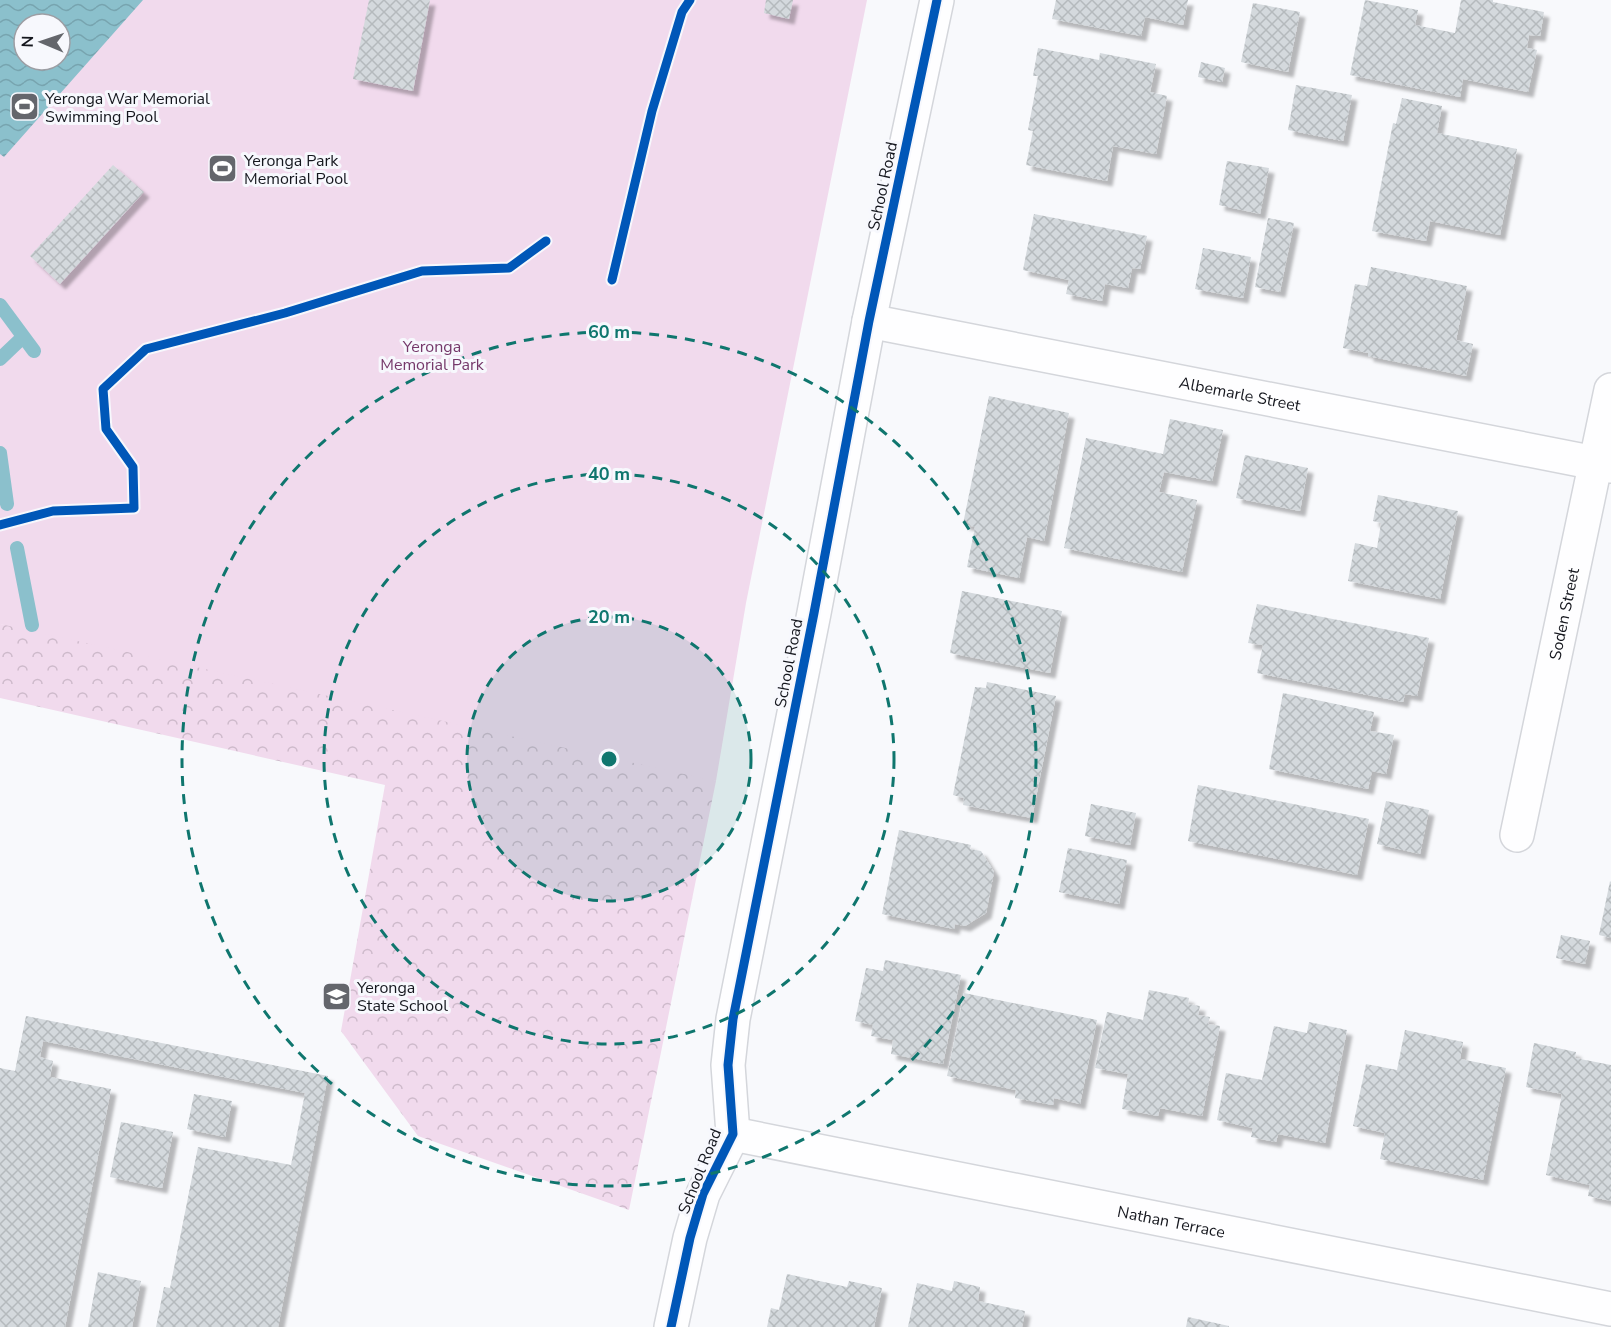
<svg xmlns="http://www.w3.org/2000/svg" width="1611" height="1327" viewBox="0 0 1611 1327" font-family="'Nunito Sans',sans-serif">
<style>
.forest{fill:url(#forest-crowns)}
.green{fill:#f1daed;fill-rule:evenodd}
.water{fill:url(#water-waves);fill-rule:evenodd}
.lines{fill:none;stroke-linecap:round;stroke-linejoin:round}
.stream{stroke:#8bc0cc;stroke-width:14}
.building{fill:url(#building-cross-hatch);filter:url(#shadow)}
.street-casing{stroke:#d4d6db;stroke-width:36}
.secondary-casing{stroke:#d4d6db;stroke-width:36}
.street{stroke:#fefeff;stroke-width:33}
.secondary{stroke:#fefeff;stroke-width:33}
.cycleway-casing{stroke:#f7f8fd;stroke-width:13}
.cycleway{stroke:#0057b8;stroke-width:9}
.ring{fill:none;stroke:#0f766e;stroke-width:3;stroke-dasharray:10 8}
.labels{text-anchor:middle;stroke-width:6;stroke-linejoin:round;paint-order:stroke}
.poi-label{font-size:16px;fill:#15171e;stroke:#f7f8fd;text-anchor:start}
.street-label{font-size:16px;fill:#15171e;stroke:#f7f8fd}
.park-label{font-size:16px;fill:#75386a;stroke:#f7f8fd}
.centre{fill:#0f766e;stroke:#f7f8fd;stroke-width:3}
.ring-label{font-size:18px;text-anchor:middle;font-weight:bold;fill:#0f766e;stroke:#f7f8fd;stroke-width:6;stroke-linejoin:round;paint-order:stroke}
</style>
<defs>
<pattern id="forest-crowns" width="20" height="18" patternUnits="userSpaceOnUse" patternTransform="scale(1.5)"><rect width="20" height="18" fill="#f1daed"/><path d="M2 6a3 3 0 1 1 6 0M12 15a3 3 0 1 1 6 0" fill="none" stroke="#cebacb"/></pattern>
<pattern id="water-waves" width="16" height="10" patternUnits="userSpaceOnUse" patternTransform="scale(1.5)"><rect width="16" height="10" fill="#8bc0cc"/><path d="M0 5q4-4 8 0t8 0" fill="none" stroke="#77a4af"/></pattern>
<pattern id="building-cross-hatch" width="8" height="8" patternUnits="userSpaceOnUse" patternTransform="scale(1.5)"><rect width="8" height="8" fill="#d4d9dd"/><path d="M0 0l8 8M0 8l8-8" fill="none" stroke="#b5babd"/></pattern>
<filter id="shadow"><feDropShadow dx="5.5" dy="5.5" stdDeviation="1.5" flood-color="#0004"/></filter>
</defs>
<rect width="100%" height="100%" fill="#f8f9fc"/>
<!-- forest -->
<path class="forest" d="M 0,624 L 480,678 L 716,781 L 629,1210 L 418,1136 L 341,1031 L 385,785 L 0,698 Z"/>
<!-- green -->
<path class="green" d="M 0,0 L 867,0 L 746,603 L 716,781 L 0,624 ZM 24,24 L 60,24 L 60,60 L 24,60 Z"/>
<!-- water -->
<path class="water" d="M 0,0 L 143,0 L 4,157 L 0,154 ZM 24,24 L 60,24 L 60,60 L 24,60 Z"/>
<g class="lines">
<!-- stream -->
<path class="stream" d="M 0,305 L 34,351
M 0,359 L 23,337
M 0,453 L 7,504
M 17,548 L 32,625"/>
</g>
<!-- building -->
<path class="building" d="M 369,0 L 430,0 L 413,91 L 353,79 Z
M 766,0 L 793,0 L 789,19 L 764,13 Z
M 1056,0 L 1188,0 L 1183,25 L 1145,17 L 1141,36 L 1052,19 Z
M 1365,0 L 1418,10 L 1415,25 L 1455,33 L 1461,0 L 1493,0 L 1493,2 L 1544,12 L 1540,36 L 1529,35 L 1527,48 L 1537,50 L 1528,92 L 1463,79 L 1460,97 L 1350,75 Z
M 1253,3 L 1300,12 L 1288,72 L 1241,62 Z
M 1038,48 L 1099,60 L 1100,53 L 1156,64 L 1150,92 L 1167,96 L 1156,154 L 1113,146 L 1107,181 L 1026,165 L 1033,131 L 1028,130 L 1038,76 L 1033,76 Z
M 1201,62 L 1225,68 L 1222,82 L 1198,77 Z
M 1296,85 L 1352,95 L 1343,141 L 1288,130 Z
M 1402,98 L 1442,106 L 1437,133 L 1517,149 L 1500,235 L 1430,221 L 1426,241 L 1372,231 L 1393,123 L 1396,124 Z
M 1227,161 L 1269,168 L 1260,214 L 1219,205 Z
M 113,165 L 144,192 L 60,284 L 30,256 Z
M 1034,214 L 1147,236 L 1140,269 L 1132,268 L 1128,288 L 1105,284 L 1102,301 L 1066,294 L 1069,280 L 1023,270 Z
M 1268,218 L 1294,223 L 1280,292 L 1255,287 Z
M 1203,248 L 1251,257 L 1243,298 L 1195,289 Z
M 1371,267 L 1467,286 L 1456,340 L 1473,344 L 1466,376 L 1368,356 L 1368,353 L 1343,348 L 1355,284 L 1367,286 Z
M 989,396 L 1069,413 L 1044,541 L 1027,537 L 1019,578 L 967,567 L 975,527 L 963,524 Z
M 1170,419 L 1223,430 L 1212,481 L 1164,472 L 1159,492 L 1197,500 L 1182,572 L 1064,548 L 1086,438 L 1163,454 Z
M 1245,455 L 1308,468 L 1300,511 L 1236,498 Z
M 1378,495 L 1458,511 L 1440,599 L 1348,581 L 1355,543 L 1377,548 L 1381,523 L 1373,521 Z
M 962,591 L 1062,611 L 1050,673 L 950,653 Z
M 1257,604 L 1429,638 L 1417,696 L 1405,694 L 1403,702 L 1257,673 L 1263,645 L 1248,643 Z
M 987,682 L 1056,696 L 1032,818 L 963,805 L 964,798 L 953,795 L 975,687 L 986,688 Z
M 1283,693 L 1374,712 L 1370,731 L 1394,735 L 1386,774 L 1372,771 L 1368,789 L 1269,769 Z
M 1198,785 L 1369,819 L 1357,875 L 1188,841 Z
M 1386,801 L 1429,810 L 1420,854 L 1377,844 Z
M 1091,804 L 1136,813 L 1130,845 L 1085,836 Z
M 899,830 L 971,845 L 970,849 L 981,851 L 994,872 L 986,913 L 965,926 L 955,924 L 954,929 L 882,914 Z
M 1068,848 L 1127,860 L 1119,904 L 1059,892 Z
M 1610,881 L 1611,882 L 1611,938 L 1599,935 Z
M 1561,935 L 1590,941 L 1585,964 L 1556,958 Z
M 885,960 L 961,975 L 943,1064 L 891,1054 L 893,1040 L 871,1036 L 873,1025 L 855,1021 L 866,968 L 883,971 Z
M 1149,990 L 1189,998 L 1188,1004 L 1200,1006 L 1198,1015 L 1210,1017 L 1208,1024 L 1220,1026 L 1202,1116 L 1160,1108 L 1158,1116 L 1122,1109 L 1128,1074 L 1095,1068 L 1107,1012 L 1143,1020 Z
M 964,993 L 1097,1020 L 1080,1104 L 1054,1098 L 1053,1105 L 1015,1098 L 1016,1090 L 947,1076 Z
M 26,1016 L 328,1076 L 278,1327 L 156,1327 L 164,1287 L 170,1288 L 198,1147 L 291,1165 L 305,1093 L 43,1041 L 40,1057 L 53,1061 L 50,1077 L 111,1089 L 65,1327 L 0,1327 L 0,1068 L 15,1071 Z
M 1309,1022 L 1347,1030 L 1325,1143 L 1278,1134 L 1276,1142 L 1251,1137 L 1253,1128 L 1217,1120 L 1226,1073 L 1262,1080 L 1274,1026 L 1307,1033 Z
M 1405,1030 L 1463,1042 L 1460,1059 L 1506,1068 L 1483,1180 L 1380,1159 L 1385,1133 L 1353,1126 L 1366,1064 L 1397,1070 Z
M 1534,1043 L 1576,1052 L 1575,1058 L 1611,1065 L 1611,1201 L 1588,1196 L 1590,1185 L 1546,1175 L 1562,1094 L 1526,1087 Z
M 194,1094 L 232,1101 L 225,1137 L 187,1129 Z
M 121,1122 L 173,1132 L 162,1188 L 110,1177 Z
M 98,1272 L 141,1281 L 132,1327 L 88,1327 Z
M 787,1274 L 847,1287 L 849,1281 L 882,1288 L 874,1327 L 767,1327 L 771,1308 L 779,1310 Z
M 954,1281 L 980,1287 L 978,1301 L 1025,1311 L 1022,1327 L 908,1327 L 917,1283 L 952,1291 Z
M 1188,1317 L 1229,1326 L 1229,1327 L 1186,1327 Z"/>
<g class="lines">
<defs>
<g id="street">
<path id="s1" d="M 869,321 L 1611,466"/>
<path id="s2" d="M 1517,835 L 1611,390"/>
<path id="s3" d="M 733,1134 L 1611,1309"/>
</g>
<path id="secondary" d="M 671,1327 L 690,1238 L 703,1194 L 733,1134 L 728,1065 L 733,1019 L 814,613 L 869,321 L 937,0"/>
</defs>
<!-- street casing -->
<use href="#street" class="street-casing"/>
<!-- secondary casing -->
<use href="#secondary" class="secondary-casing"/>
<!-- street -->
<use href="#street" class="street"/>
<!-- secondary -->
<use href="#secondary" class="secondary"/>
<defs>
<path id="cycleway" d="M 612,280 L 652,111 L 682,12 L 690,0
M 0,525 L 53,511 L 134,508 L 133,467 L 106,429 L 103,389 L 146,349 L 285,313 L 422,271 L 509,268 L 546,241
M 671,1327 L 690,1238 L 703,1194 L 733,1134 L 728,1065 L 733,1019 L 814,613 L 869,321 L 937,0"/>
</defs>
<!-- cycleway casing -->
<use href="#cycleway" class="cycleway-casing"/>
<!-- cycleway -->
<use href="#cycleway" class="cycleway"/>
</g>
<!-- distance rings -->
<circle cx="609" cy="759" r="142" fill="#0f766e" fill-opacity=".12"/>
<g class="ring">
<circle cx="609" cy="759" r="142"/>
<circle cx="609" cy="759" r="285"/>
<circle cx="609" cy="759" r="427"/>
</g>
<!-- icons -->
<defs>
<symbol id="stadium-square" viewBox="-11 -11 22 22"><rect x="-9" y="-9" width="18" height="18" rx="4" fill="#64666c" stroke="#f7f8fd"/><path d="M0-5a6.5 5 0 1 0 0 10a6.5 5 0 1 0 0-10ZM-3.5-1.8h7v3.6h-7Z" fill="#fff"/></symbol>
<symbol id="school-square" viewBox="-11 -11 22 22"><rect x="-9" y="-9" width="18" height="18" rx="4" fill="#64666c" stroke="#f7f8fd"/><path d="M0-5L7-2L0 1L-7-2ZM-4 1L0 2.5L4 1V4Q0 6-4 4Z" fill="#fff"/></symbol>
</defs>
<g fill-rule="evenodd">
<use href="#stadium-square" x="8" y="90" width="33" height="33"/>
<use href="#stadium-square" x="206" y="152" width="33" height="33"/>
<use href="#school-square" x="320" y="980" width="33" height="33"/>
</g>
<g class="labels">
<!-- poi labels -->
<g class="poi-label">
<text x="45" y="104">Yeronga War Memorial<tspan x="45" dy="18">Swimming Pool</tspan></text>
<text x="244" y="166">Yeronga Park<tspan x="244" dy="18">Memorial Pool</tspan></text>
<text x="357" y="993">Yeronga<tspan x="357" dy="18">State School</tspan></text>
</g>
<!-- street labels -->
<g class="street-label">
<text transform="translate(882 186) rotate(-78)" y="6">School Road</text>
<text dy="6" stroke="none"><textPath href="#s1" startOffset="378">Albemarle Street</textPath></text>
<text dy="6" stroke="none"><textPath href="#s2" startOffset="226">Soden Street</textPath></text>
<text transform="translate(788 663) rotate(-79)" y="6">School Road</text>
<text transform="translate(699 1171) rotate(-68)" y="6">School Road</text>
<text dy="6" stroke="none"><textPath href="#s3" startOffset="447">Nathan Terrace</textPath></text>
</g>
<!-- park labels -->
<g class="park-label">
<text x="432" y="352">Yeronga<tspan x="432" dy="18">Memorial Park</tspan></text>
</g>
</g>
<circle cx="609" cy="759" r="9" class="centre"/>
<g class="ring-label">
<text x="609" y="338">60 m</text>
<text x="609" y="480">40 m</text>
<text x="609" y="623">20 m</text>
</g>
<!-- north arrow -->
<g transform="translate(42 42) rotate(272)"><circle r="28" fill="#f7f8fd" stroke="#9d9ea4" stroke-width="1.5"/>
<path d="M0-4.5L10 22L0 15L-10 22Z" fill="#64666c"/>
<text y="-9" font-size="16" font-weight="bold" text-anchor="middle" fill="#15171e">N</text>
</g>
</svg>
